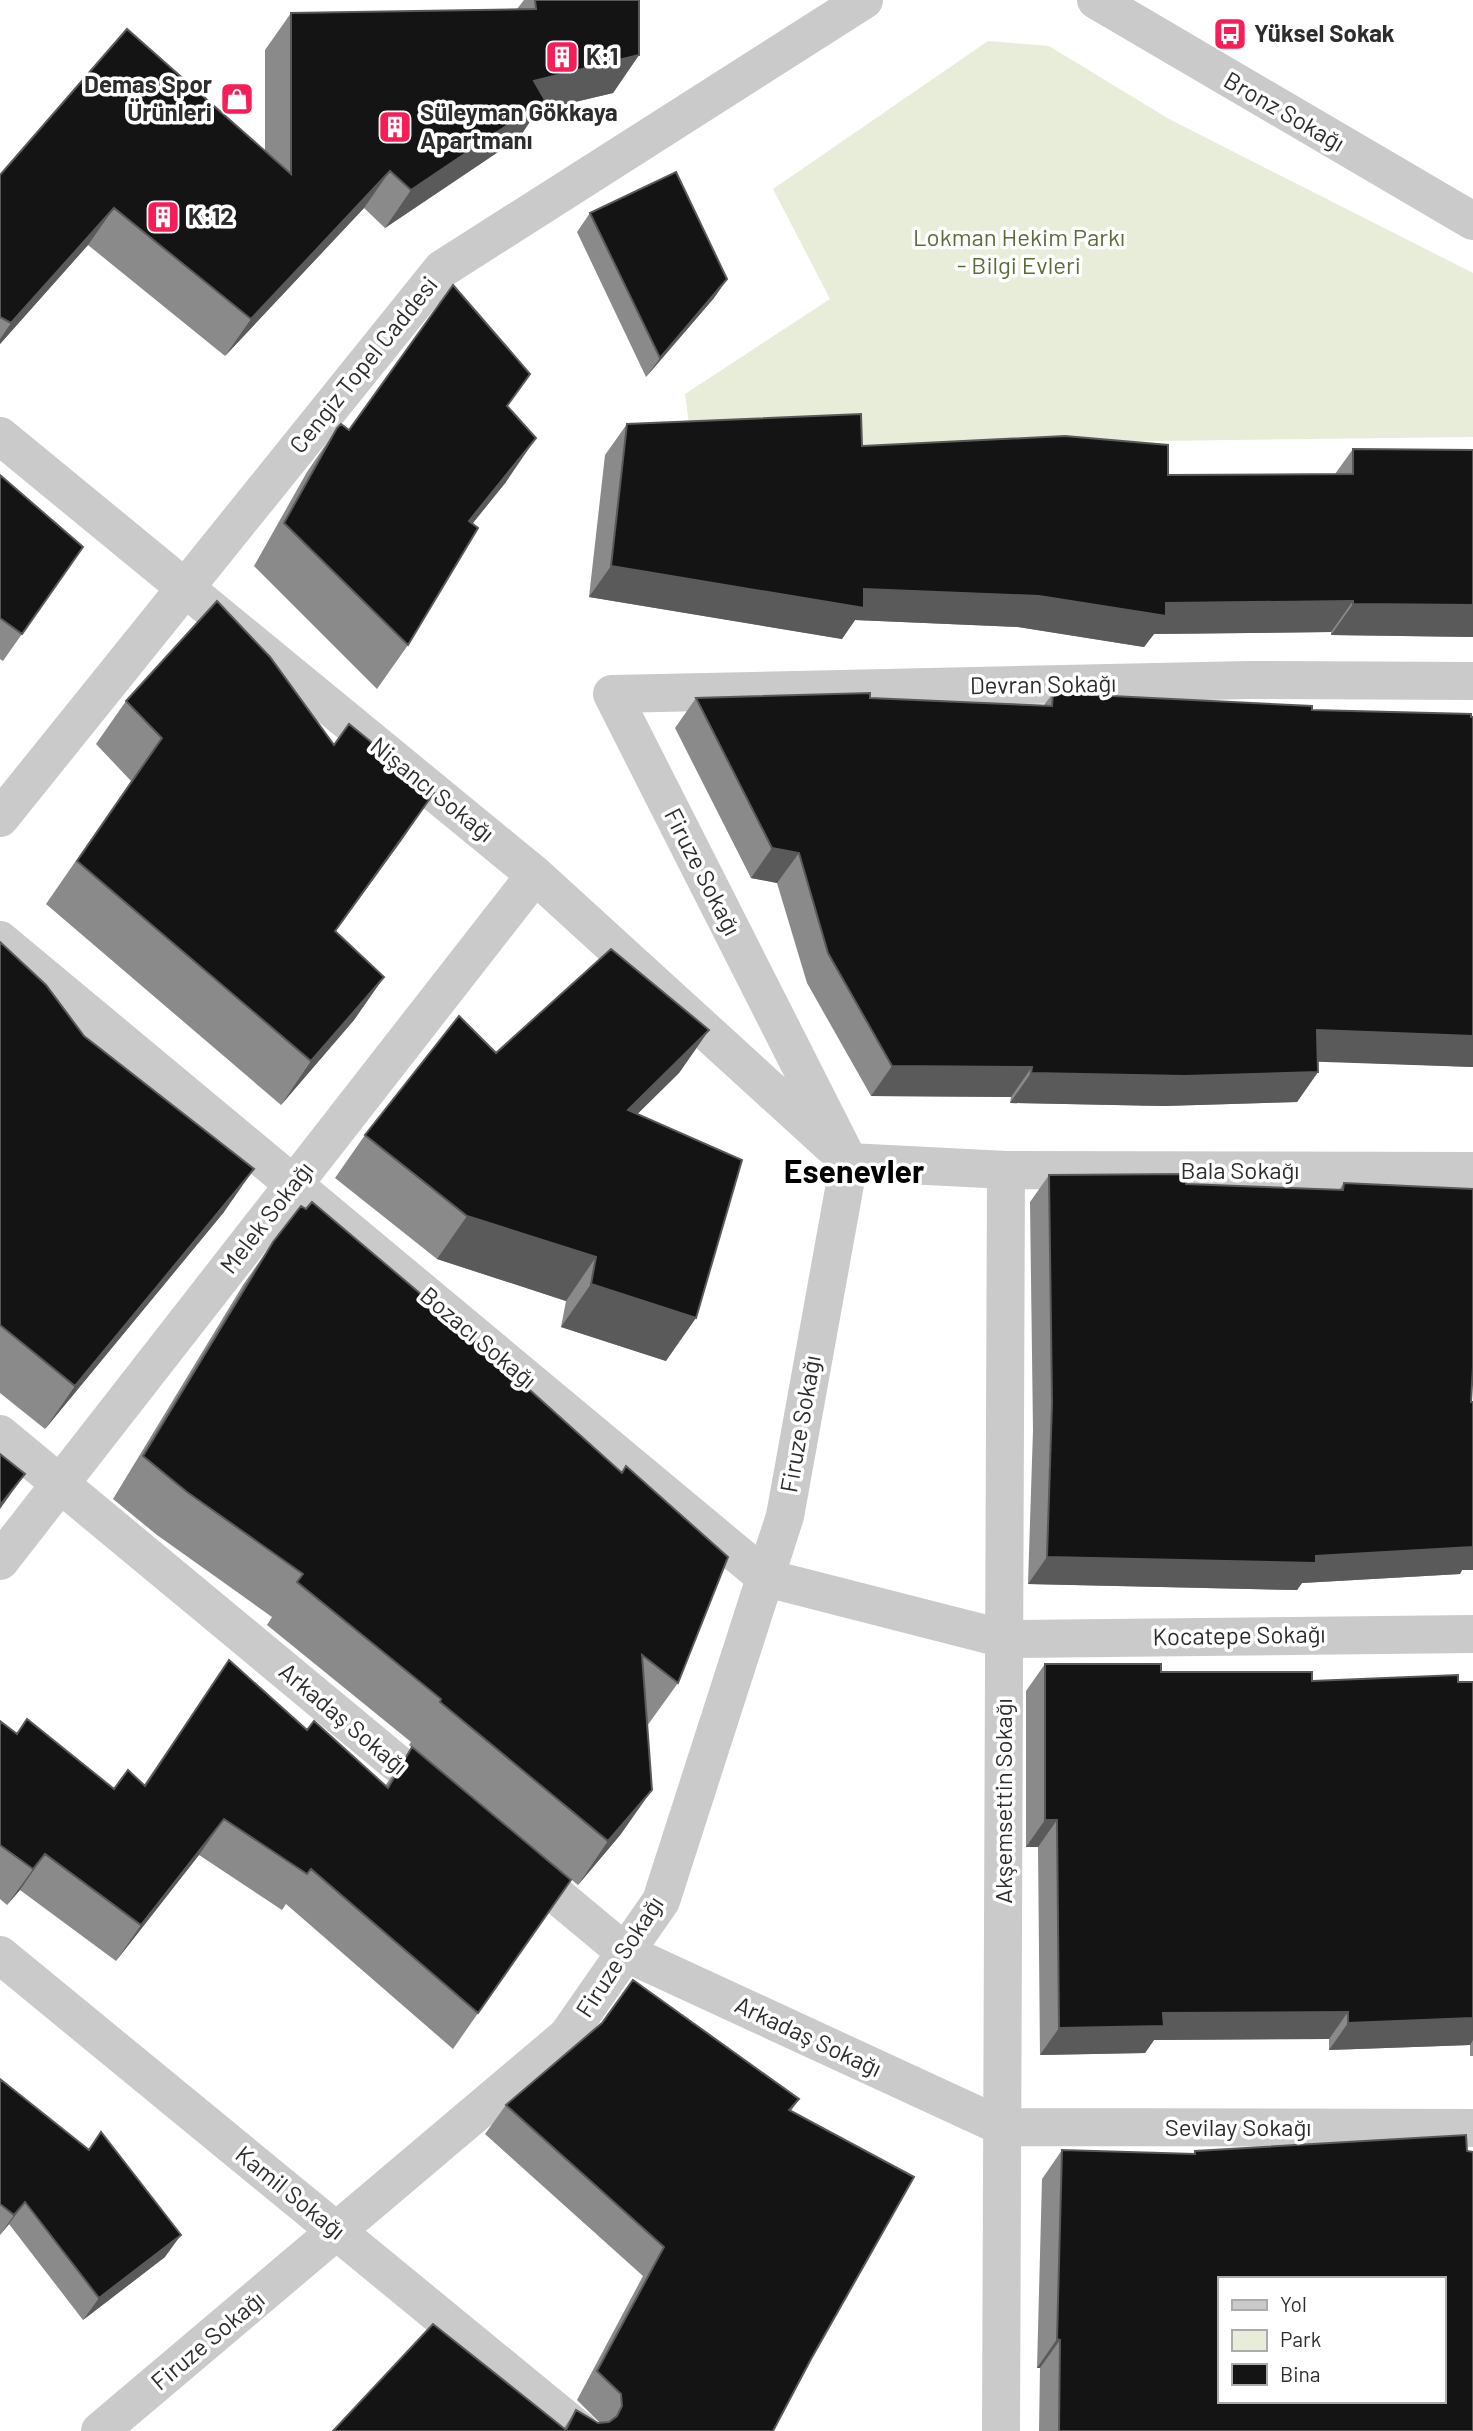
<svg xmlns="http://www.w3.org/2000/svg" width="1473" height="2431" viewBox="0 0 1473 2431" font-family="Barlow,sans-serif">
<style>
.green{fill:#e7edd9}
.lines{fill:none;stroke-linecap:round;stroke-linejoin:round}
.minor{stroke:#cacaca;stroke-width:38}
.tertiary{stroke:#cacaca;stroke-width:38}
.wall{fill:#8a8a8a}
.shaded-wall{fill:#5a5a5a}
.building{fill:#141414;stroke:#5a5a5a;stroke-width:2;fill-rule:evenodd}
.labels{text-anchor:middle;stroke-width:7;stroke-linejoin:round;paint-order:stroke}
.poi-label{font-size:24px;font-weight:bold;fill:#2d2d2d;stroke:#fff;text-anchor:start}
.street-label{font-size:24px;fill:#2d2d2d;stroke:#fff}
.park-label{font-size:24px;fill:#5a6d37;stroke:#fff}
.district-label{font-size:32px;font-weight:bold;fill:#000;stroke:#fff}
</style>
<rect width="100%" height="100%" fill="#fff"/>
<!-- green -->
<path class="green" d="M 988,41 L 1049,46 L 1169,119 L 1473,273 L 1473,437 L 692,447 L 685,394 L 830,299 L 773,189 Z"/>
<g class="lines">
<!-- minor -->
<path class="minor" d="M 1096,0 L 1473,221
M 0,436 L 535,875 L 832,1146
M 0,940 L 766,1578 L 1005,1639 L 1473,1634
M 849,1162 L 1006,1170 L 1473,1171
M 0,1434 L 440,1799
M 0,1561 L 535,875
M 519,1864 L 626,1953 L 1003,2127 L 1473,2128
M 0,1955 L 580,2431
M 100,2431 L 567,2036 L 661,1901 L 785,1516 L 849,1162 L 612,694 L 1249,680 L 1473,681
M 1001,2431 L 1006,1170"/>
<!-- tertiary -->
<path class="tertiary" d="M 0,818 L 442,269 L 864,0"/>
</g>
<!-- wall -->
<path class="wall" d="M 524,0 L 639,0 L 639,55 L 613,93 L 537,111 L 519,138 L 385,228 L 364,208 L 225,356 L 88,245 L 0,344 L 0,175 L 265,151 L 265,50 L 291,13 L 517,9 Z
M 590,213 L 727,279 L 714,298 L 646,377 L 577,232 Z
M 627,424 L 1168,475 L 1335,474 L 1353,449 L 1473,450 L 1473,637 L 1331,635 L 1331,632 L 1154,634 L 1144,647 L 1018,627 L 855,620 L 842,639 L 589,597 L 605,455 Z
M 337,428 L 349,430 L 506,482 L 472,524 L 408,645 L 377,689 L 254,566 L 307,472 Z
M 0,475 L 83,547 L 3,661 L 0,659 Z
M 1053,693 L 1312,710 L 1473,717 L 1473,1067 L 1318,1061 L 1318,1072 L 1297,1102 L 1164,1106 L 1010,1103 L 1011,1097 L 871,1096 L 807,983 L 777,883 L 751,878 L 675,728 L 696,698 L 870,698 L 1044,705 Z
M 126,701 L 334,745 L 404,837 L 335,932 L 384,977 L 354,1020 L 281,1105 L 46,904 L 131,781 L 96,744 Z
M 0,942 L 84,1036 L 224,1212 L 45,1429 L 0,1393 Z
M 709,1030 L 679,1073 L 637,1114 L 666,1361 L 561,1327 L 566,1301 L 437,1259 L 335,1178 L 365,1135 L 496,1053 Z
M 1049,1175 L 1186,1184 L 1339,1190 L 1344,1183 L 1462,1570 L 1460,1574 L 1302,1583 L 1297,1590 L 1028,1584 L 1033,1430 L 1030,1202 Z
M 273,1242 L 678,1683 L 647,1726 L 621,1834 L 578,1885 L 409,1745 L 411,1742 L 267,1625 L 272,1617 L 157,1535 L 113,1499 L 243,1285 Z
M 229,1660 L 307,1730 L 385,1786 L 412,1747 L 571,1880 L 453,2049 L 286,1904 L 282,1910 L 199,1855 L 116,1961 L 20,1890 L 7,1905 L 0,1899 L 0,1721 L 17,1734 L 27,1719 L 114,1789 L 144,1785 Z
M 1045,1664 L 1312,1681 L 1473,1682 L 1473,2056 L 1470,2056 L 1470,2045 L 1329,2050 L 1329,2039 L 1154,2040 L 1145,2053 L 1040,2055 L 1038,1847 L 1026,1847 L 1026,1691 Z
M 0,2079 L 165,2257 L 83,2320 L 9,2224 L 0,2235 Z
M 799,2099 L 791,2111 L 811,2359 L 773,2431 L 333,2431 L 564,2428 L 576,2410 L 598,2423 L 600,2423 L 577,2400 L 643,2276 L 485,2134 L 506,2105 Z
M 1062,2150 L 1193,2154 L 1195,2151 L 1473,2431 L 1039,2431 L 1040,2368 L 1037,2368 L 1042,2179 Z"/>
<!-- shaded-wall -->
<path class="shaded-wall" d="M 639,55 L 613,93 L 537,111 L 519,138 L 385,228 L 411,190 L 534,81 Z
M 390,171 L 364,208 L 225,356 L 251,319 Z
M 114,208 L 88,245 L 0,344 L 0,339 L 11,323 Z
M 727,279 L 714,298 L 646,377 L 660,358 Z
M 536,438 L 506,482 L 439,565 L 469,521 Z
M 611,566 L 864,589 L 1039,596 L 1166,603 L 1353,601 L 1331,632 L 1154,634 L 1144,647 L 1018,627 L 855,620 L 842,639 L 589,597 Z
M 1353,604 L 1473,605 L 1473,637 L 1331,635 Z
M 434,793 L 404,837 L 304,975 Z
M 772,848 L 799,853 L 777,883 L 751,878 Z
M 384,977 L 354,1020 L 281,1105 L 311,1061 Z
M 709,1030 L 679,1073 L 598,1153 L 628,1110 Z
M 1317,1030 L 1473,1036 L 1473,1067 L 1296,1061 Z
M 892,1066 L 1032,1067 L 1011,1097 L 871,1096 Z
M 1318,1072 L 1297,1102 L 1164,1106 L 1010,1103 L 1031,1073 Z
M 254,1169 L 224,1212 L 45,1429 L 75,1386 Z
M 467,1216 L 596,1257 L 566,1301 L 437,1259 Z
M 591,1284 L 696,1318 L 666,1361 L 561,1327 Z
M 25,1474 L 0,1509 L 0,1505 Z
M 1473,1547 L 1473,1570 L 1462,1570 L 1460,1574 L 1302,1583 L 1297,1590 L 1028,1584 L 1047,1557 L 1316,1556 Z
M 652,1790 L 621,1834 L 578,1885 L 608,1841 Z
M 224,1819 L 199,1855 L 116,1961 L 141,1925 Z
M 1045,1820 L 1057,1820 L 1038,1847 L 1026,1847 Z
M 45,1854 L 20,1890 L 7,1905 L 33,1869 Z
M 1348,2012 L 1329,2039 L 1154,2040 L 1145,2053 L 1040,2055 L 1059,2028 L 1163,2013 Z
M 1473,2018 L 1473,2040 L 1470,2045 L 1329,2050 L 1348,2023 Z
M 25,2202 L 9,2224 L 0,2235 L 14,2215 Z
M 181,2235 L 165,2257 L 83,2320 L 99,2298 Z
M 1057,2339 L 1060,2340 L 1040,2368 L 1037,2368 Z"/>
<!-- building -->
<path class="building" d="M 535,0 L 639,0 L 639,55 L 534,81 L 545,100 L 411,190 L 390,171 L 251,319 L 114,208 L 11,323 L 0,317 L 0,175 L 127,29 L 291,174 L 291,13 L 536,9 Z
M 676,172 L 727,279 L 660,358 L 590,213 Z
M 453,285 L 530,374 L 507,406 L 536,438 L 469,521 L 478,528 L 408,645 L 284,523 L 337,428 L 341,424 L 349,430 Z
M 861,414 L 862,446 L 1065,436 L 1168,445 L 1168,475 L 1353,474 L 1353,449 L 1473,450 L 1473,605 L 1353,604 L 1353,601 L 1166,603 L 1166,616 L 1039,596 L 864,589 L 864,608 L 611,566 L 627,424 Z
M 0,475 L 83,547 L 22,634 L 0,618 Z
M 217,601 L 270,657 L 334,745 L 349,724 L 434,793 L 335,931 L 384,977 L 311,1061 L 77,861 L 162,738 L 126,701 Z
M 870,693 L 870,698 L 1052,706 L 1053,693 L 1312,706 L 1312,710 L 1471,714 L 1471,717 L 1473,717 L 1473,1036 L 1317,1030 L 1318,1072 L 1185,1076 L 1031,1073 L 1032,1067 L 892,1066 L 828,953 L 799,853 L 772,848 L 696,698 Z
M 0,942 L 46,985 L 84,1036 L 254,1169 L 75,1386 L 0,1325 Z
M 611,949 L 709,1030 L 628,1110 L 742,1160 L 696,1318 L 591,1284 L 596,1257 L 467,1216 L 365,1135 L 459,1016 L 496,1053 Z
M 1186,1174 L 1186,1184 L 1343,1190 L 1344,1183 L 1473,1189 L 1473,1367 L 1471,1402 L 1473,1402 L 1473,1547 L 1316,1556 L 1316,1563 L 1047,1557 L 1052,1403 L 1049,1175 Z
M 312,1202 L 461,1328 L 622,1473 L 626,1466 L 728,1557 L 678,1683 L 642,1655 L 652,1790 L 608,1841 L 440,1702 L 441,1699 L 297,1582 L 303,1574 L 187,1492 L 143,1456 L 273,1242 L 301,1206 L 306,1209 Z
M 0,1454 L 25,1474 L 0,1505 Z
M 229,1660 L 307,1730 L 314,1721 L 388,1788 L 412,1747 L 571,1880 L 478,2013 L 311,1869 L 307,1874 L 224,1819 L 141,1925 L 45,1854 L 33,1869 L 0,1845 L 0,1721 L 17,1734 L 27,1719 L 114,1789 L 128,1770 L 145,1786 Z
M 1045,1664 L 1161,1664 L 1161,1672 L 1312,1672 L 1312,1681 L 1458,1675 L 1458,1682 L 1473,1682 L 1473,2018 L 1348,2023 L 1348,2012 L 1163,2013 L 1164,2026 L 1059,2028 L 1057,1820 L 1045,1820 Z
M 633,1980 L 799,2099 L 789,2110 L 914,2177 L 811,2359 L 773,2431 L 333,2431 L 433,2324 L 566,2430 L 576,2410 L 598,2423 L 609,2422 L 617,2416 L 622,2406 L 621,2394 L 597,2371 L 664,2247 L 506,2105 L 602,2023 Z
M 0,2079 L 89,2150 L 101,2132 L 181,2235 L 99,2298 L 25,2202 L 14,2215 L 0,2204 Z
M 1466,2135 L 1467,2151 L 1473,2152 L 1473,2431 L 1059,2431 L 1060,2340 L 1057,2339 L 1062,2150 L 1195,2154 L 1195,2151 ZM 1219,2279 L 1443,2279 L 1443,2401 L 1219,2401 Z"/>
<!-- icons -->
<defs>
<symbol id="bus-square" viewBox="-11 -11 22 22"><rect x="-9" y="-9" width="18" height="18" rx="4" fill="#f61e56" stroke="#fff"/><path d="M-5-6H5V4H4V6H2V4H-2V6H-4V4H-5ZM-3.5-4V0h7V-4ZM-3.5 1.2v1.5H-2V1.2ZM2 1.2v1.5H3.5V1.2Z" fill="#fff"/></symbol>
<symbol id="building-square" viewBox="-11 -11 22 22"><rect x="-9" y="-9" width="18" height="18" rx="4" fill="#f61e56" stroke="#fff"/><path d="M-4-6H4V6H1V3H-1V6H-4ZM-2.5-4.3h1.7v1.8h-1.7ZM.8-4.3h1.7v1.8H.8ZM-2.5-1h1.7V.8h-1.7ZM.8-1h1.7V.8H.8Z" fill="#fff"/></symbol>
<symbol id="shop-square" viewBox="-11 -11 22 22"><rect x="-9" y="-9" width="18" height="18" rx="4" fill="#f61e56" stroke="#fff"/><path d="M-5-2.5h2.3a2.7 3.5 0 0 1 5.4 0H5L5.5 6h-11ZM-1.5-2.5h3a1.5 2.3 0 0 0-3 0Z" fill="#fff"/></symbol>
</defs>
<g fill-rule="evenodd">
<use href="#bus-square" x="1211" y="15" width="38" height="38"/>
<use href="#building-square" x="543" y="38" width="38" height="38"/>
<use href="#shop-square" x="218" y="80" width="38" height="38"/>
<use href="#building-square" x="376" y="108" width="38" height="38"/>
<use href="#building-square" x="144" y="198" width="38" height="38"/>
</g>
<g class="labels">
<!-- poi labels -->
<g class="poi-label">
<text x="1254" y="42">Yüksel Sokak</text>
<text x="586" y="65">K:1</text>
<text x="212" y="93" text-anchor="end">Demas Spor<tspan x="212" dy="28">Ürünleri</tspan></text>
<text x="420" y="121">Süleyman Gökkaya<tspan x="420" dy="28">Apartmanı</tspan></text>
<text x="188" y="225">K:12</text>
</g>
<!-- street labels -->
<g class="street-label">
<text transform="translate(1284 112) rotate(30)" y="8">Bronz Sokağı</text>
<text transform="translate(364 365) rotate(-51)" y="8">Cengiz Topel Caddesi</text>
<text transform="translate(1043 685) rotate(-1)" y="8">Devran Sokağı</text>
<text transform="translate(432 790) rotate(39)" y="8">Nişancı Sokağı</text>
<text transform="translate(702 872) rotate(63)" y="8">Firuze Sokağı</text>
<text x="1240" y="1179">Bala Sokağı</text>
<text transform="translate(267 1218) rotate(-52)" y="8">Melek Sokağı</text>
<text transform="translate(478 1338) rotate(40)" y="8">Bozacı Sokağı</text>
<text transform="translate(801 1424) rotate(-80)" y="8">Firuze Sokağı</text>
<text transform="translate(1239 1636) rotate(-1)" y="8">Kocatepe Sokağı</text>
<text transform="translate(343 1719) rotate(40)" y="8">Arkadaş Sokağı</text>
<text transform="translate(1004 1801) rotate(-90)" y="8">Akşemsettin Sokağı</text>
<text transform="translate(620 1957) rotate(-57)" y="8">Firuze Sokağı</text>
<text transform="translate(808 2037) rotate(25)" y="8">Arkadaş Sokağı</text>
<text x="1238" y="2136">Sevilay Sokağı</text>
<text transform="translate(290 2193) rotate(39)" y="8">Kamil Sokağı</text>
<text transform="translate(208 2341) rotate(-40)" y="8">Firuze Sokağı</text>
</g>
<!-- park labels -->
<g class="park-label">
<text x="1019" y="246">Lokman Hekim Parkı<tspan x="1019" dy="28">- Bilgi Evleri</tspan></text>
</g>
<!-- district labels -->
<g class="district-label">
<text x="854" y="1183">Esenevler</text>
</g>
</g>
<!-- legend -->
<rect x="1218" y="2277" width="228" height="126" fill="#ffffff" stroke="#ababab" stroke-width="2"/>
<rect x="1232" y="2300" width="35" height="10" fill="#cacaca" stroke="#ababab" stroke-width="2"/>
<text x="1280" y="2312" font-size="21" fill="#2d2d2d">Yol</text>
<rect x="1232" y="2330" width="35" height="21" fill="#e7edd9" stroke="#ababab" stroke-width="2"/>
<text x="1280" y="2347" font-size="21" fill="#2d2d2d">Park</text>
<rect x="1232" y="2364" width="35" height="21" fill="#141414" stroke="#ababab" stroke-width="2"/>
<text x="1280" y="2382" font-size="21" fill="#2d2d2d">Bina</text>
</svg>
